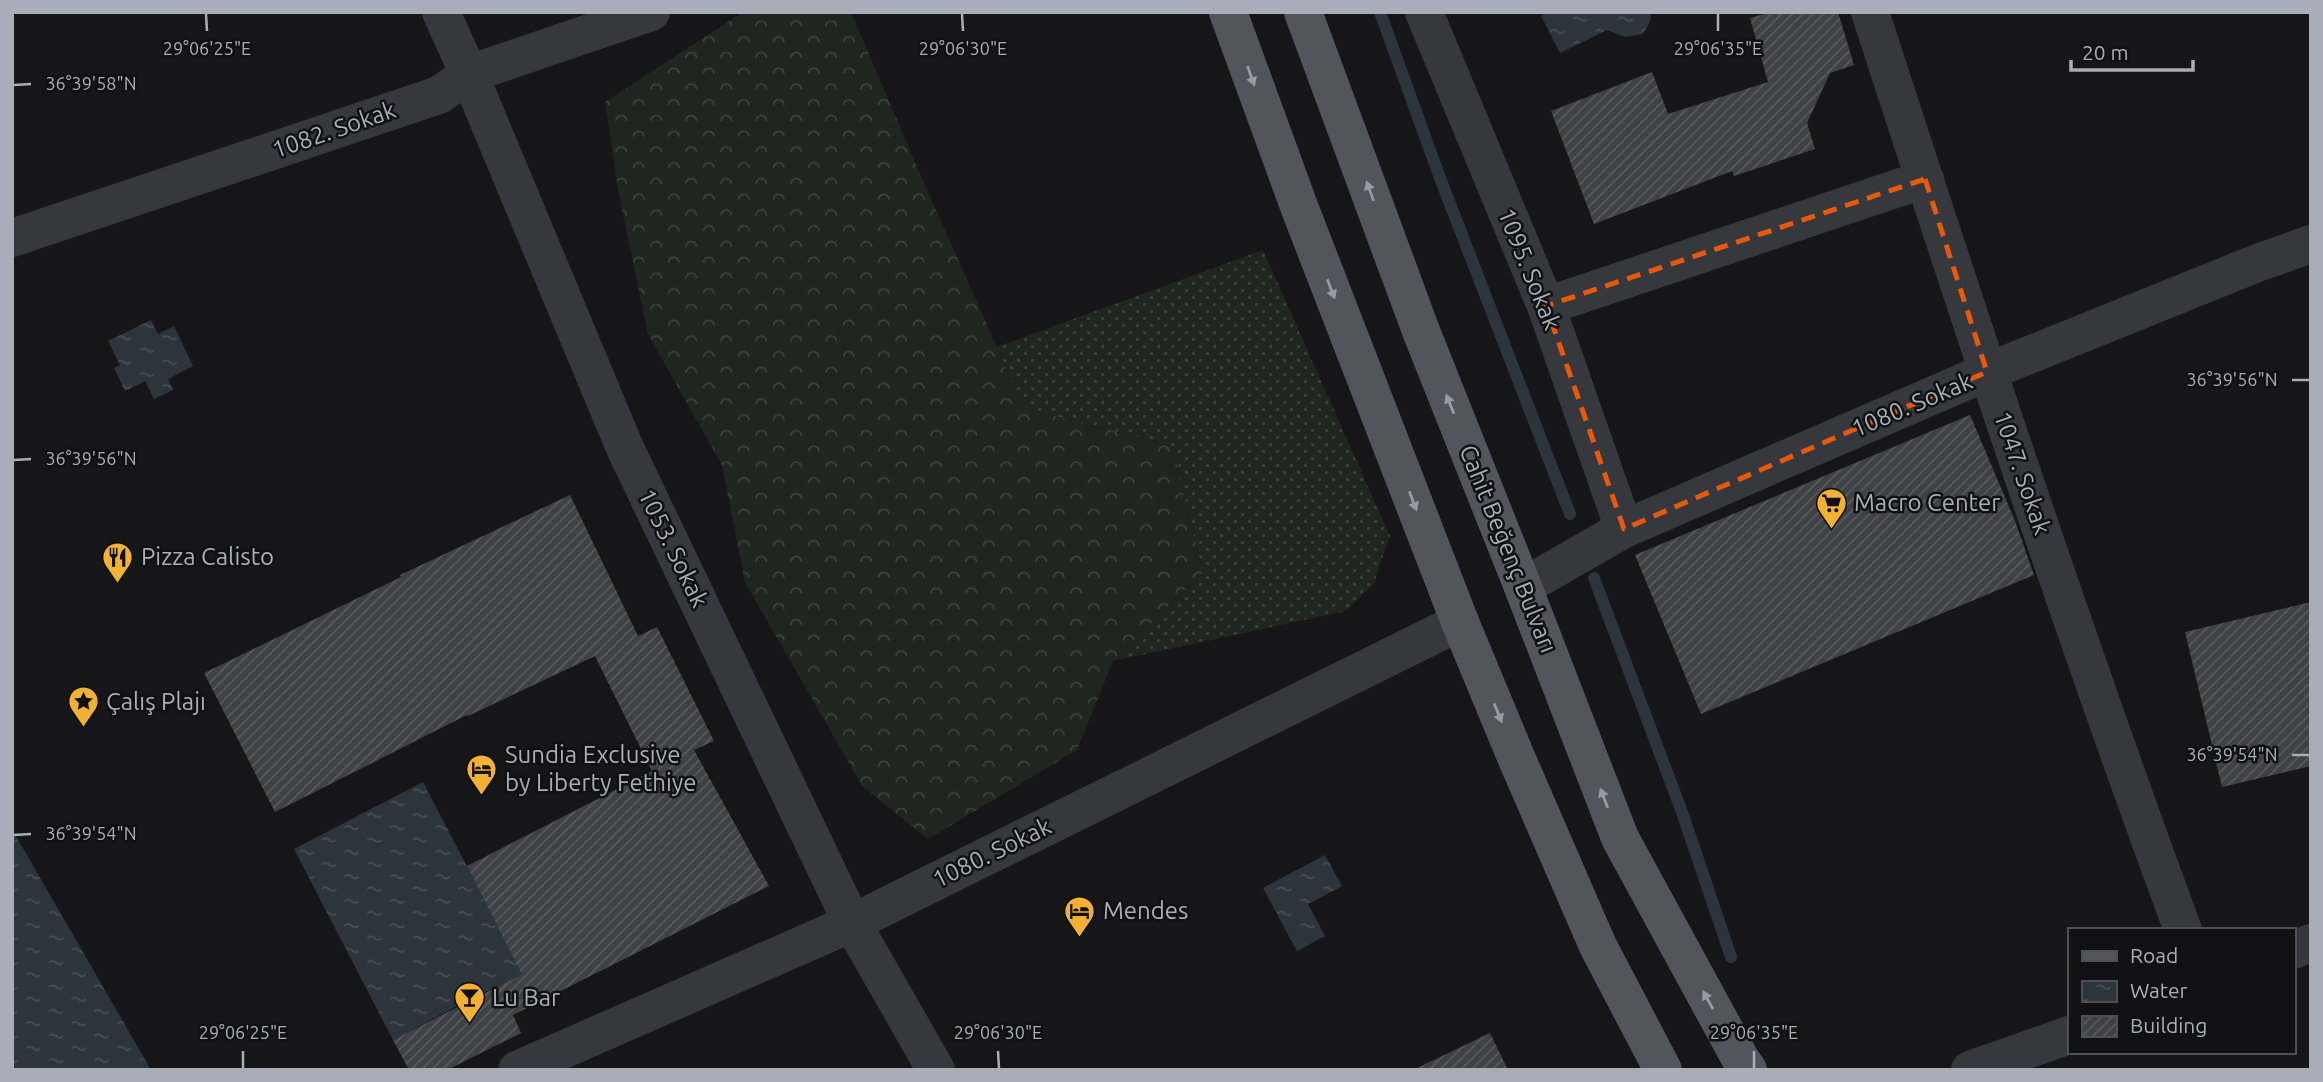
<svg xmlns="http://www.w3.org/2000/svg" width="2323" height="1082" viewBox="0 0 2323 1082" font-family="Ubuntu,sans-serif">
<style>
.grass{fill:url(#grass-dots)}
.forest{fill:url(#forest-crowns)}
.water{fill:url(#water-ripples)}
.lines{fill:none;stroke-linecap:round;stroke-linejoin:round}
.stream{stroke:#2c353c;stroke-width:12}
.building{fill:url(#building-hatch)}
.minor{stroke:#37383d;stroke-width:38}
.major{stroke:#53555c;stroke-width:38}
.oneway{fill:#979ba6}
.marked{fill:none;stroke:#e8590c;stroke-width:5;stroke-dasharray:14 9;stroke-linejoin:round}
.ticks{fill:none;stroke:#a8adb8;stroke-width:2.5}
.labels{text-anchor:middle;stroke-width:5;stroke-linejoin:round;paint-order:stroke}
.street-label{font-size:24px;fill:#a8adb8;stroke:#111113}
.poi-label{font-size:24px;fill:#a8adb8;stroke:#111113;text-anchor:start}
.ticks-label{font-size:18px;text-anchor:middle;fill:#a8adb8;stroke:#111113;stroke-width:5;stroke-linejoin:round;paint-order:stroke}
</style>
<defs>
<pattern id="grass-dots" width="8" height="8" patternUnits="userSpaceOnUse" patternTransform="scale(1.75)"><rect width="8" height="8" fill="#1e261f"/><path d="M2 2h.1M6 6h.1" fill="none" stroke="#3c433d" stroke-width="1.8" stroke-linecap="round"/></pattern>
<pattern id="forest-crowns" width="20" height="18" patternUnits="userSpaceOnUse" patternTransform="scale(1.75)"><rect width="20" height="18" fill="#1e261f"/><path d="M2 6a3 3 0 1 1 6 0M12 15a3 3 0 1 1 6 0" fill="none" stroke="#3c433d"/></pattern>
<pattern id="water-ripples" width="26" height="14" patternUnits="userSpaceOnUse" patternTransform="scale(1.75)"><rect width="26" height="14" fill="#2c353c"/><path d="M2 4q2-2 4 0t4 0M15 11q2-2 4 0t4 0" fill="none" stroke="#485056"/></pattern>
<pattern id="building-hatch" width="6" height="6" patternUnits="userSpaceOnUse" patternTransform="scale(1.75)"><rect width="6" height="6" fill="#404145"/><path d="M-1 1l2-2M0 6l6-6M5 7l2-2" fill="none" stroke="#595a5e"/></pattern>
</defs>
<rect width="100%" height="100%" fill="#161618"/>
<!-- grass -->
<path class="grass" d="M 1263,250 L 1390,536 L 1374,583 L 1346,611 L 1113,661 L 1203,572 L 1172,446 L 1024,408 L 997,347 Z"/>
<!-- forest -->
<path class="forest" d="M 743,12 L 851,12 L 917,167 L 1024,408 L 1172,446 L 1203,572 L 1113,661 L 1077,750 L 928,839 L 862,786 L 745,582 L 722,465 L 648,334 L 619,195 L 605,102 Z"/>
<!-- water -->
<path class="water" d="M 1547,12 L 1651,12 C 1652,21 1647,27 1643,34 L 1625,37 L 1607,30 L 1560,53 L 1541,16 Z
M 151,320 L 158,334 L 174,326 L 193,366 L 168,379 L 173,390 L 154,399 L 145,381 L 125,391 L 114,368 L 120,365 L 108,341 Z
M 423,782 L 523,974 L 468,1000 L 393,1040 L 294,849 Z
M 12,829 L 151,1070 L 12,1070 Z
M 1325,855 L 1342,886 L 1308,904 L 1325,936 L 1297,951 L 1263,888 Z"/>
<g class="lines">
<!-- stream -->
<path class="stream" d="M 1380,12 L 1440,178 L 1570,514
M 1594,578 L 1682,812 L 1731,957"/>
</g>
<!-- building -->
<path class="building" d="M 1771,12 L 1838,12 L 1854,65 L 1830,73 L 1807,123 L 1815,149 L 1734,176 L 1732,171 L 1594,224 L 1551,111 L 1652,72 L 1668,114 L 1768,82 L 1750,18 Z
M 1970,415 L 2015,521 L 2034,575 L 1701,714 L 1635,555 Z
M 570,495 L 638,636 L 657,627 L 714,741 L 694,750 L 769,886 L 513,1015 L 521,1033 L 447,1070 L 409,1070 L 393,1040 L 522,974 L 467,866 L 652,771 L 595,656 L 468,716 L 467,715 L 275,812 L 204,673 L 401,577 L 400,575 Z
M 2311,602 L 2311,766 L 2222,787 L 2185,632 Z
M 1490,1033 L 1508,1070 L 1413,1070 Z"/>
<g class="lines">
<!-- minor -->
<path class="minor" d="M 441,12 L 469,74 L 625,448 L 852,923 L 936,1070
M 1424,12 L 1546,306 L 1624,529
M 1870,12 C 1970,320 2071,627 2183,930
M 12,238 L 439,95 L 469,74 L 651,12
M 1546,306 L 1925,179
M 1523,587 L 1624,529 L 1987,372 L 2260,262 L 2311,244
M 2293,950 L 2311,943
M 517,1070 L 852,923 L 1460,622
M 1970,1070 L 2069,1035"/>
<!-- major -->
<path class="major" d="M 1228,12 L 1300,209 L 1460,622 L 1516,757 L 1598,946 L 1663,1070
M 1303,12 L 1421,331 L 1523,587 L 1620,838 L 1741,1060 L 1748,1070"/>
</g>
<!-- one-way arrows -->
<defs><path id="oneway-solid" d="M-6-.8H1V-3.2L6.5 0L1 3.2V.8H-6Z" transform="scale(1.75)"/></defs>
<g class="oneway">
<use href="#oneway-solid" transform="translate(1251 76) rotate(70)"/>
<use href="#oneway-solid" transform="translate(1370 191) rotate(-110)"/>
<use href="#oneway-solid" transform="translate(1331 289) rotate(69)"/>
<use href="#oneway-solid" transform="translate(1450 404) rotate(-112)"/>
<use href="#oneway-solid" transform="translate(1413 501) rotate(69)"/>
<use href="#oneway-solid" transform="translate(1498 713) rotate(68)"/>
<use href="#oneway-solid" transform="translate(1604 798) rotate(-111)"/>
<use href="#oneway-solid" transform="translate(1708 1000) rotate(-119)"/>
</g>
<!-- marked area -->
<path class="marked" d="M 1925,179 L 1987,372 L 1624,529 L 1546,306 Z"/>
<!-- ticks -->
<path class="ticks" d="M 206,14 L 207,31M 962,14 L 963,31M 1718,14 L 1718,31M 14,85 L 31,84M 2292,380 L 2309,380M 14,460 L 31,459M 2292,755 L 2309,755M 14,835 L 31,834M 243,1051 L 243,1068M 998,1051 L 999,1068M 1754,1051 L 1754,1068"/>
<!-- icons -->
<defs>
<symbol id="supermarket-pin" viewBox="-11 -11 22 30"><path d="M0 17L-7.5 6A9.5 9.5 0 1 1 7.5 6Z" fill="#f2b134" stroke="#111113"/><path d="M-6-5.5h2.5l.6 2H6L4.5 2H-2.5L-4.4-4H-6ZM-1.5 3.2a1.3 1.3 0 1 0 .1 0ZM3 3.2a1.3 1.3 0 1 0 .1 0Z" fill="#111"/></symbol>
<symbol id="restaurant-pin" viewBox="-11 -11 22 30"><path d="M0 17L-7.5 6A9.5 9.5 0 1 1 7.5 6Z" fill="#f2b134" stroke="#111113"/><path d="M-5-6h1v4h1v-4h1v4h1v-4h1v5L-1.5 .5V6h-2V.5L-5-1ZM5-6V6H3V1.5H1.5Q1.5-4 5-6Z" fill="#111"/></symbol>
<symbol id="sight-pin" viewBox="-11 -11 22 30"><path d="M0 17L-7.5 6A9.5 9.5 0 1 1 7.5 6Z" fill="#f2b134" stroke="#111113"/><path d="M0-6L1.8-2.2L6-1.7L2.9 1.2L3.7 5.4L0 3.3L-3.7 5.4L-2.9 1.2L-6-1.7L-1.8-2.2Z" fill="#111"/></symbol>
<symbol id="hotel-pin" viewBox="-11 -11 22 30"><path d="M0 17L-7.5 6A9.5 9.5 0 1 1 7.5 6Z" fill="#f2b134" stroke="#111113"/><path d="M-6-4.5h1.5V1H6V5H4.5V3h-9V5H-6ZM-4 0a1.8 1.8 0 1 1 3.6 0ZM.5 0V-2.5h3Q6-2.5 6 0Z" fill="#111"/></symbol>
<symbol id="bar-pin" viewBox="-11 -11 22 30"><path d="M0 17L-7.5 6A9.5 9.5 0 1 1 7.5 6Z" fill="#f2b134" stroke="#111113"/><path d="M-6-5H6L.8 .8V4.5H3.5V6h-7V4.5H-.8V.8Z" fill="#111"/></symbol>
</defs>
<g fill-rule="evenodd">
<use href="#supermarket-pin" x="1814" y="486" width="35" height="47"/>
<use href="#restaurant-pin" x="100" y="540" width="35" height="47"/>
<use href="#sight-pin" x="66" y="684" width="35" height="47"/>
<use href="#hotel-pin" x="464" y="752" width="35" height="47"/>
<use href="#hotel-pin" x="1062" y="894" width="35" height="47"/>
<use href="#bar-pin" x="452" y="980" width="35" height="47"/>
</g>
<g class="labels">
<!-- street labels -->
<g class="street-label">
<text transform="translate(334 130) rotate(-19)" y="8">1082. Sokak</text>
<text transform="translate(1529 269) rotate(68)" y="8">1095. Sokak</text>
<text transform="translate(1912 405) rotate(-23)" y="8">1080. Sokak</text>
<text transform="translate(2022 473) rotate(71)" y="8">1047. Sokak</text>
<text transform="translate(673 548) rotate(64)" y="8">1053. Sokak</text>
<text transform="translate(1508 549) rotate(68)" y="8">Cahit Beğenç Bulvarı</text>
<text transform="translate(992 853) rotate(-26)" y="8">1080. Sokak</text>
</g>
<!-- poi labels -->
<g class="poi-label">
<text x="1854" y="511">Macro Center</text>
<text x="141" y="565">Pizza Calisto</text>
<text x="106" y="710">Çalış Plajı</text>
<text x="505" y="763">Sundia Exclusive<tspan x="505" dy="28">by Liberty Fethiye</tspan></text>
<text x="1103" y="919">Mendes</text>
<text x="492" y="1006">Lu Bar</text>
</g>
</g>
<g class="ticks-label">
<text x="207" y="55">29°06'25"E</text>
<text x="963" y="55">29°06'30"E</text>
<text x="1718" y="55">29°06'35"E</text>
<text x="91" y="90">36°39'58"N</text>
<text x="2232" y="386">36°39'56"N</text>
<text x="91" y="465">36°39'56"N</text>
<text x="2232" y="761">36°39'54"N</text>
<text x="91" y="840">36°39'54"N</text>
<text x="243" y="1039">29°06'25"E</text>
<text x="998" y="1039">29°06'30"E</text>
<text x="1754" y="1039">29°06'35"E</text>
</g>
<!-- border -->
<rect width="2323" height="1082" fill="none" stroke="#a8adb8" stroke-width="28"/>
<!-- legend -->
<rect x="2068" y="928" width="228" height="126" fill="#111113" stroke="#4d4f55" stroke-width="2"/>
<rect x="2082" y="951" width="35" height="10" fill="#53555c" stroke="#4d4f55" stroke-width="2"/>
<text x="2130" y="963" font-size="21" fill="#a8adb8">Road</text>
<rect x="2082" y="981" width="35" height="21" fill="url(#water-ripples)" stroke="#4d4f55" stroke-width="2"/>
<text x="2130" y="998" font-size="21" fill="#a8adb8">Water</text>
<rect x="2082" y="1016" width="35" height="21" fill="url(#building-hatch)" stroke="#4d4f55" stroke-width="2"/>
<text x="2130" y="1033" font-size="21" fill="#a8adb8">Building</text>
<!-- scale -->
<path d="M2071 60v10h122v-10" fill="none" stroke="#a8adb8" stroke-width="3.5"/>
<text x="2082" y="60" font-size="21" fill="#a8adb8" stroke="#111113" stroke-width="5" paint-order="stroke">20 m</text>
</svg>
